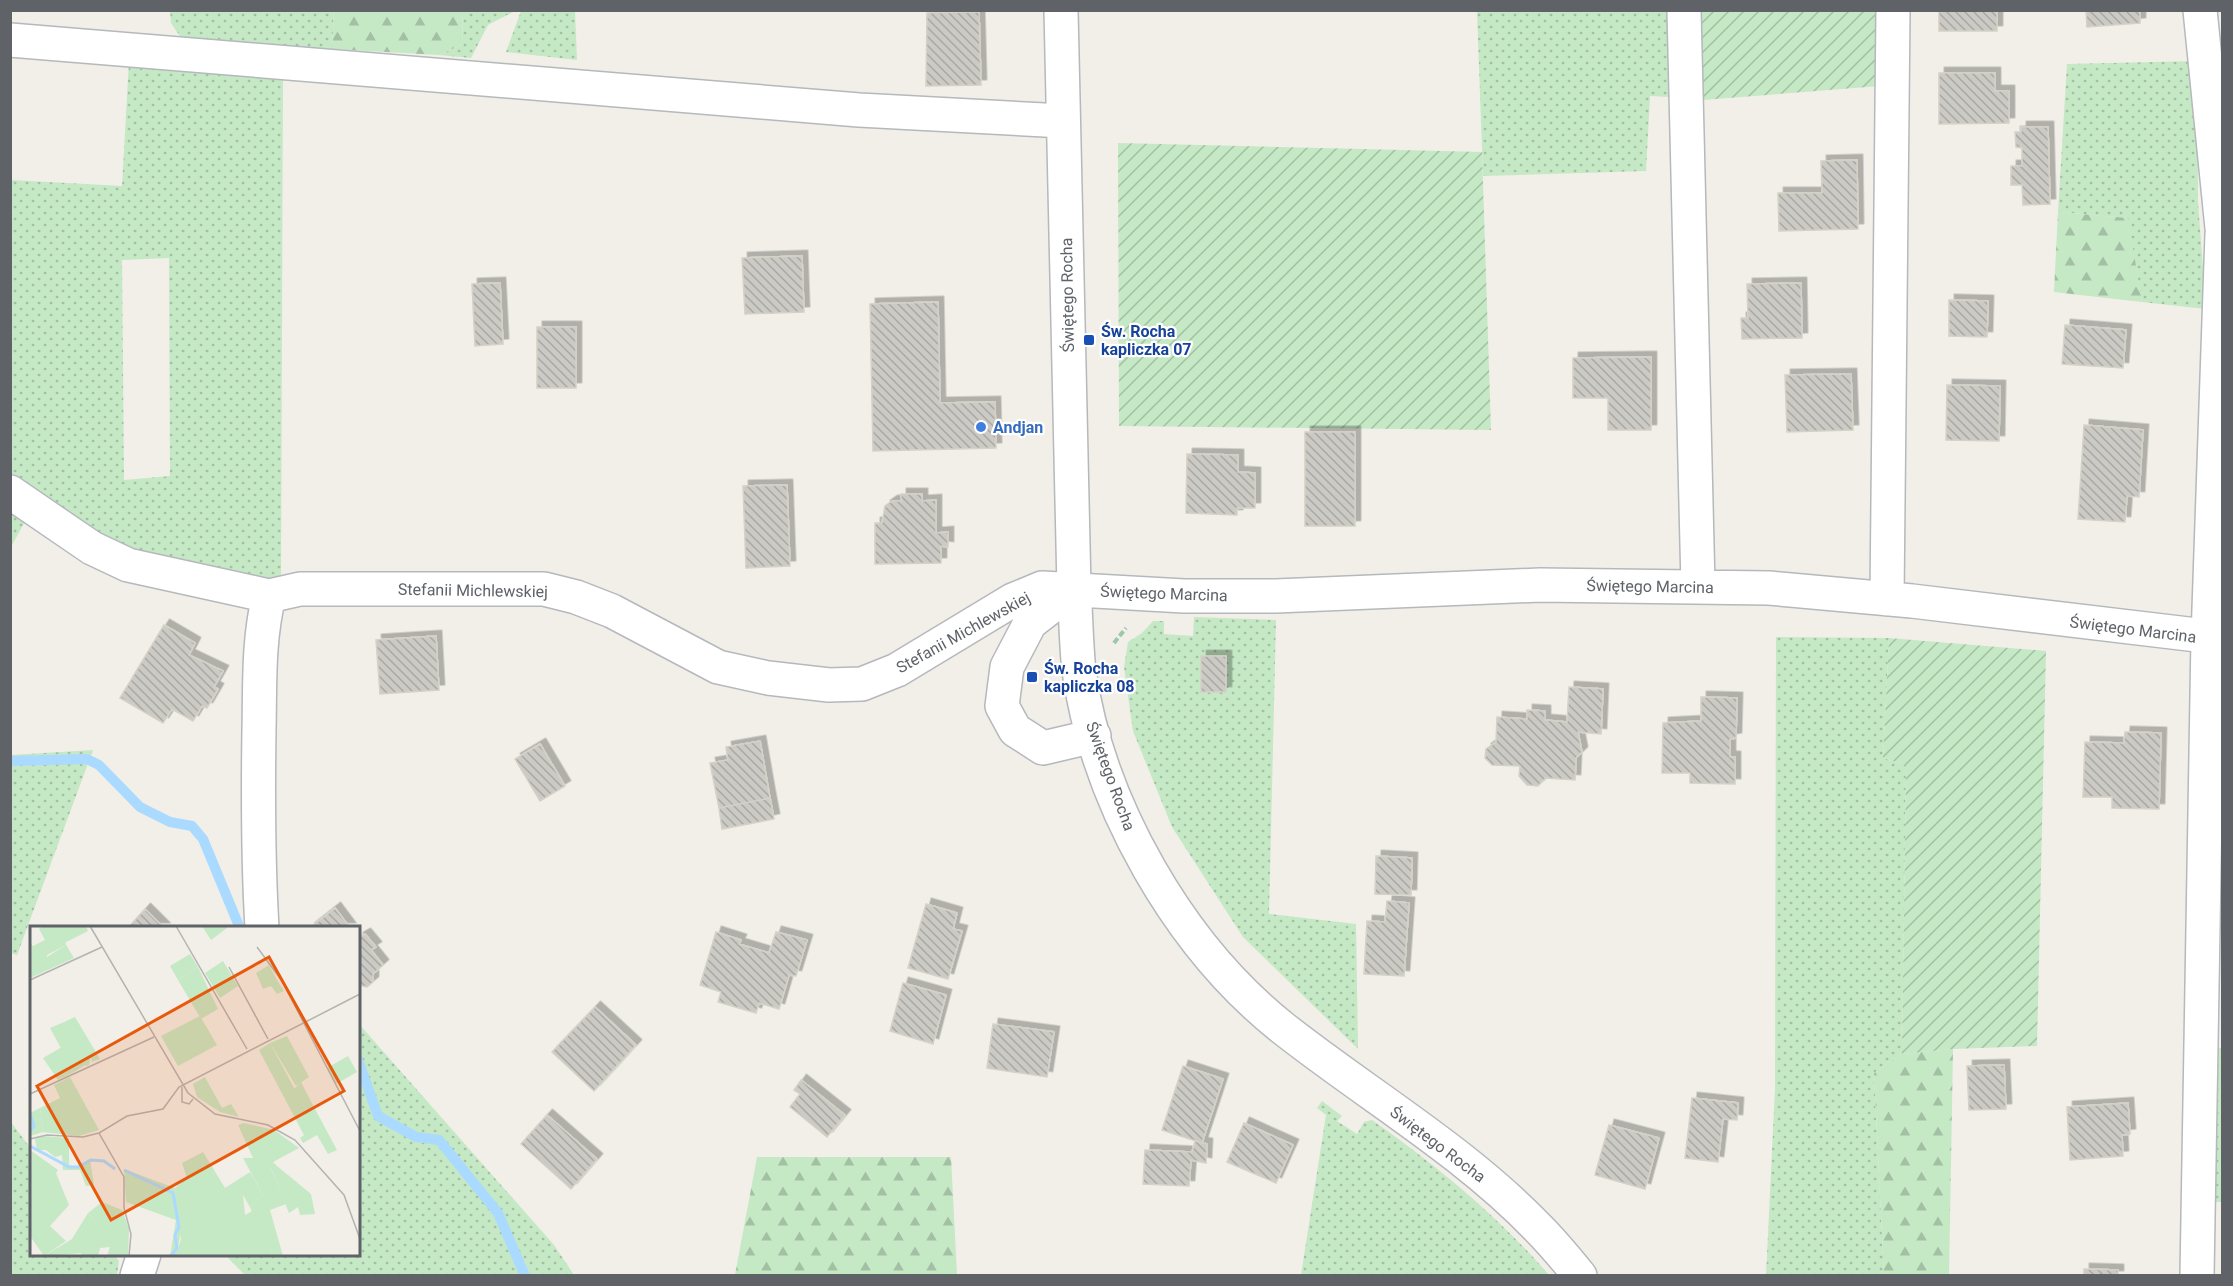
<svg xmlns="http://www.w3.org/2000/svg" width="2233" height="1286" viewBox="0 0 2233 1286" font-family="Roboto,sans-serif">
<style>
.grass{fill:url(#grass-dots);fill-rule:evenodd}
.forest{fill:url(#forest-firs)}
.garden{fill:url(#garden-furrows)}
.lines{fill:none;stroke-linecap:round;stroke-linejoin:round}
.stream{stroke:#aadaff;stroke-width:10}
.building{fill:url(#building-back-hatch);stroke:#d6d1c6;stroke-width:1.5;filter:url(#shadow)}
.minor-casing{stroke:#b5b8bc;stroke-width:36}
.path{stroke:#9cc7a9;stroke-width:4;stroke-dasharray:6 3;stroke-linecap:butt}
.minor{stroke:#fff;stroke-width:33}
.transit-dot{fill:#1a4fb4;stroke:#fff;stroke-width:2}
.shop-dot{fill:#3f7fe0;stroke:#fff;stroke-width:2}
.labels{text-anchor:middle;stroke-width:4.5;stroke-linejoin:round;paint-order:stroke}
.street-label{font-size:16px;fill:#5f6368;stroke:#fff}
.transit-label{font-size:16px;font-weight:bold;fill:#164399;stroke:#fff;text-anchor:start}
.shop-label{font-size:16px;font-weight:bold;fill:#366cbe;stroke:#fff;text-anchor:start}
.inset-river{fill:none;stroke:#aadaff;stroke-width:3}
.inset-road{fill:none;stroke:#b3b3b1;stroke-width:1.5}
.view{fill:#e8590c;fill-opacity:0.15;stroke:#e8590c;stroke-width:3}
.inset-edge{fill:none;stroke:#5f6368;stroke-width:3}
</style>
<defs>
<pattern id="grass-dots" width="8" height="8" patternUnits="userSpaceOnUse" patternTransform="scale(1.5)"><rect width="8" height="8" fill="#c5e8c5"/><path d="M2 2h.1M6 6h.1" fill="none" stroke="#a3c0a4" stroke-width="1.8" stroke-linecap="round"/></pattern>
<pattern id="forest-firs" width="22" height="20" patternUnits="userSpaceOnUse" patternTransform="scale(1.5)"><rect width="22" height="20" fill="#c5e8c5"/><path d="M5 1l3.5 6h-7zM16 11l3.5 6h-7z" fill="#a3c0a4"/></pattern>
<pattern id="garden-furrows" width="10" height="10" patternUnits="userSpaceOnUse" patternTransform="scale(1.5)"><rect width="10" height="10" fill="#c5e8c5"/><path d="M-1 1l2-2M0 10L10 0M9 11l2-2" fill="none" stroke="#a3c0a4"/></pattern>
<pattern id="building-back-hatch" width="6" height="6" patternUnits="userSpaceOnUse" patternTransform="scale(1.5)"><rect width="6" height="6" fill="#cccac5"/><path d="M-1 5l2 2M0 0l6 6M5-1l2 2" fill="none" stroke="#a9a8a4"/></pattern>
<filter id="shadow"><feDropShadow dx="5.5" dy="-5.5" stdDeviation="0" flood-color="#0004"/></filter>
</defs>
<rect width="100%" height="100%" fill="#f1efe8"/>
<!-- grass -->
<path class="grass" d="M 170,11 L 334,11 L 332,49 L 183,41 L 171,23 Z
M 462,11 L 515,11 L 488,25 L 471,58 L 439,55 L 463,44 Z
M 521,11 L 575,11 L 577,60 L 506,52 Z
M 1477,11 L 1669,11 L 1670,97 L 1650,96 L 1646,171 L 1483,176 Z
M 129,61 L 283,72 L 281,582 L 109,545 L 11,476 L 11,180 L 122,186 ZM 169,258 L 170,476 L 124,480 L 122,260 Z
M 2197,61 L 2198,202 L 2206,309 L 2142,302 L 2127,218 L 2058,212 L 2067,64 Z
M 11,505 L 27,518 L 11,547 Z
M 1194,617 L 1276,620 L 1269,914 L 1356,924 L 1358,1049 L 1243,937 L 1172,827 L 1133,731 L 1124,667 L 1128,642 L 1142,633 L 1153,621 L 1164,621 L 1164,634 L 1193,636 Z
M 1776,637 L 1889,638 L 1883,758 L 1906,765 L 1902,1054 L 1874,1073 L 1884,1275 L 1766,1276 L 1775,1089 Z
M 93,750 L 17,955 L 11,953 L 11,755 Z
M 359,1024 L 554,1245 L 574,1275 L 245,1275 L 225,1255 L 358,1254 Z
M 2209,1048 L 2222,1048 L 2222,1202 L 2205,1202 Z
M 1322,1101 L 1342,1116 L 1337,1121 L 1357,1134 L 1364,1122 L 1372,1120 C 1437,1166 1497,1215 1549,1275 L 1301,1275 L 1326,1115 L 1317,1108 Z
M 11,1122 L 31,1149 L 32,1254 L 114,1255 L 119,1261 L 117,1275 L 11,1275 Z"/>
<!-- forest -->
<path class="forest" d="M 334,11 L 462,11 L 463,44 L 439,55 L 332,49 Z
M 2058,212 L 2128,218 L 2142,302 L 2054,292 Z
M 1953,1049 L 1949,1275 L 1884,1276 L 1874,1073 L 1902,1054 Z
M 757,1157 L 951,1157 L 957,1275 L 735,1275 Z"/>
<!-- garden -->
<path class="garden" d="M 1701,11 L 1879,11 L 1880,86 L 1703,100 Z
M 1118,143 L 1482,152 L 1491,430 L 1119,426 Z
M 1889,638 L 2046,651 L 2037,1046 L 1953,1049 L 1902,1054 L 1906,765 L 1883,758 Z"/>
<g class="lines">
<!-- stream -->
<path class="stream" d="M 10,761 L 87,759 L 99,765 L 140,807 L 170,822 L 192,826 L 203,839 L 239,926
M 358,1060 L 378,1116 L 416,1137 L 439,1140 L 498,1213 L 525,1276"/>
</g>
<!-- building -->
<path class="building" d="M 1939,10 L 1997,10 L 1997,31 L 1939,31 Z
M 2086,10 L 2140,10 L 2140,23 L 2087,27 Z
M 979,12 L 981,85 L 926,86 L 927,13 Z
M 1939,73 L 1995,73 L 1995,91 L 2009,91 L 2009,123 L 1939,124 Z
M 2021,127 L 2048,127 L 2050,204 L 2023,205 L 2022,185 L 2011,185 L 2011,166 L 2022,166 L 2022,148 L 2016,147 L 2015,132 L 2021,132 Z
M 1857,160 L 1858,229 L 1779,231 L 1778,193 L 1822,193 L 1821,161 Z
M 802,256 L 804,312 L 745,314 L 742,258 Z
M 500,283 L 503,344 L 475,346 L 472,284 Z
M 1801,283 L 1802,338 L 1742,339 L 1741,318 L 1748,318 L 1747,284 Z
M 1949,300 L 1988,301 L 1987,337 L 1949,336 Z
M 938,302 L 940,403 L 995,402 L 996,448 L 873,451 L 870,304 Z
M 2065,325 L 2126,330 L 2123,368 L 2062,364 Z
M 537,327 L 576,327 L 576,388 L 537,388 Z
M 1651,357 L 1651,430 L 1608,430 L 1608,398 L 1573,398 L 1573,358 Z
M 1851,374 L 1853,430 L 1787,432 L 1785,375 Z
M 1947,385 L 2000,386 L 1999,441 L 1946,440 Z
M 2084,425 L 2143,430 L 2139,497 L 2127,496 L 2125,522 L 2078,519 Z
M 1305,432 L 1355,432 L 1355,526 L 1305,526 Z
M 1187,454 L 1238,455 L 1238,472 L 1255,473 L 1255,508 L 1237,508 L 1237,515 L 1186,513 Z
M 787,485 L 790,566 L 746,568 L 743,486 Z
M 901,494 L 922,494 L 922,501 L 936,500 L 936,533 L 948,532 L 948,547 L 941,546 L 941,563 L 875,564 L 875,523 L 882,523 L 885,506 L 892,501 L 901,501 Z
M 164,625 L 195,643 L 189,655 L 223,671 L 214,687 L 218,689 L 207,708 L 202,706 L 193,721 L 172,709 L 163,723 L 120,698 Z
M 436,636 L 439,690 L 380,694 L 376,640 Z
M 1201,656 L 1226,656 L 1226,692 L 1201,692 Z
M 1569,687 L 1603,689 L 1601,734 L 1578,732 L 1582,752 L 1576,758 L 1575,780 L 1546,778 L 1538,786 L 1527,785 L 1519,776 L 1520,766 L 1492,765 L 1485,758 L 1486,749 L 1496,742 L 1497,717 L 1527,719 L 1527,710 L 1545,711 L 1545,720 L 1567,722 Z
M 1701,697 L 1737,698 L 1736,738 L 1730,739 L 1730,757 L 1735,757 L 1735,784 L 1690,783 L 1690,773 L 1662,773 L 1663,723 L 1701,721 Z
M 2125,732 L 2161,733 L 2159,809 L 2112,808 L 2112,797 L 2083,797 L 2085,742 L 2124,743 Z
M 760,741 L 770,798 L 719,808 L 710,763 L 728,760 L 726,747 Z
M 540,744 L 565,786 L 540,801 L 515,759 Z
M 770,798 L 774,819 L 722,829 L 719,808 Z
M 1376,856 L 1412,858 L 1411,895 L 1375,894 Z
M 1387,901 L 1409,903 L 1404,976 L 1364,974 L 1367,921 L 1385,922 Z
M 926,904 L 957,913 L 953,929 L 962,931 L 948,979 L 908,968 Z
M 335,908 L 350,928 L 310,928 Z
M 145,909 L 164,928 L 128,928 Z
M 716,932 L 741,940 L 739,944 L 769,953 L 776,932 L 807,940 L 796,976 L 789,975 L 779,1009 L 759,1003 L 756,1013 L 718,1002 L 721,992 L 700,985 Z
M 365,934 L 376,947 L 371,950 L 383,965 L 373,974 L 373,982 L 367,987 L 358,985 L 358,938 Z
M 903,983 L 946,995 L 933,1044 L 890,1031 Z
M 595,1007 L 636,1045 L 594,1091 L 552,1052 Z
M 993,1024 L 1054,1032 L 1047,1077 L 987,1068 Z
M 2004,1065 L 2006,1109 L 1969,1110 L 1967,1066 Z
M 1183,1066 L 1223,1079 L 1202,1143 L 1162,1130 Z
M 801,1080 L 845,1115 L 827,1137 L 790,1107 L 800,1094 L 794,1090 Z
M 1692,1098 L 1738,1103 L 1737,1120 L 1723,1119 L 1718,1162 L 1685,1158 Z
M 2128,1103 L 2130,1134 L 2122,1135 L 2123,1156 L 2070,1160 L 2067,1107 Z
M 547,1115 L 597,1159 L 571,1189 L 521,1144 Z
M 1244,1123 L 1293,1145 L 1276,1183 L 1227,1162 Z
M 1609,1125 L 1659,1138 L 1645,1189 L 1595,1175 Z
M 1195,1141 L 1207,1144 L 1206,1163 L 1191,1160 L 1189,1186 L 1143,1184 L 1145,1150 L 1192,1152 Z
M 2084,1269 L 2118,1270 L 2118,1276 L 2084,1276 Z"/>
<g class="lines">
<defs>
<path id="minor" d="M 1061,10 L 1074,589 C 1076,616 1076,644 1079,671 C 1098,804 1179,946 1284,1029 C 1368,1095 1464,1151 1538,1228 C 1553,1243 1567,1260 1580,1276
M 1684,10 L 1698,586
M 2200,10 L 2222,228
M 10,40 L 859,110 L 1063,121
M 10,492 L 92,548 L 128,565 L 269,596
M 1074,589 L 1030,623 L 1007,667 L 1002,706 L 1015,730 L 1043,748 L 1094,736
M 1887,599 L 1893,10
M 262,928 C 258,861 258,796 259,729 C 260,685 258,640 269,596 L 300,589 L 544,589 L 576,597 L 612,611 L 718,667 L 768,678 L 829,685 L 862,684 L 897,670 L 1013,600 L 1042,588 L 1184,596 L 1276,596 L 1540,585 L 1769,588 L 1912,601 L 2222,638
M 137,1276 L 144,1254
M 2197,1276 L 2208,638 L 2222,234"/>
</defs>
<!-- minor casing -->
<use href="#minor" class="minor-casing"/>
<!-- path -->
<path class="path" d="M 1114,643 L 1126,628"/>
<!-- minor -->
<use href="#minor" class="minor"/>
</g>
<!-- markers -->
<g class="transit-dot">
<rect x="1083" y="334" width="12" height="12" rx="3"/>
<rect x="1026" y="671" width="12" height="12" rx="3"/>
</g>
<circle class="shop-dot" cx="981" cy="427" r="6"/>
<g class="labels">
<!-- street labels -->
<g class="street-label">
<text transform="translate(1067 295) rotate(-91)" y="6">Świętego Rocha</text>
<text transform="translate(1650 586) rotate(1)" y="6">Świętego Marcina</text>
<text transform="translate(473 590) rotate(1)" y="6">Stefanii Michlewskiej</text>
<text transform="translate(1164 593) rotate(2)" y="6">Świętego Marcina</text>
<text transform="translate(2133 629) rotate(7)" y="6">Świętego Marcina</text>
<text transform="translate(963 632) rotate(-29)" y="6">Stefanii Michlewskiej</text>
<text transform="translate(1111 776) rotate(70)" y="6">Świętego Rocha</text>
<text transform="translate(1438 1144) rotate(37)" y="6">Świętego Rocha</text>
</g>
<!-- transit labels -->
<g class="transit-label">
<text x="1101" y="337">Św. Rocha<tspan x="1101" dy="18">kapliczka 07</tspan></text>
<text x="1044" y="674">Św. Rocha<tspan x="1044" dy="18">kapliczka 08</tspan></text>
</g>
<!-- shop labels -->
<g class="shop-label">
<text x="993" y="433">Andjan</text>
</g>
</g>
<!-- overview -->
<g transform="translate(30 926)">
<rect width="330" height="330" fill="#f1efe8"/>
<path d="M 13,0 L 56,0 L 58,5 L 34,17 L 33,5 L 22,19 L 0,35 L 0,17 L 3,20 L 15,14 L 9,3 ZM 36,19 L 44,32 L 0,52 L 1,41 ZM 239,39 L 247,54 L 254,65 L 247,68 L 241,60 L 233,63 L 226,47 ZM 168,41 L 188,83 L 171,93 L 148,54 ZM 45,91 L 70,133 L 62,136 L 61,131 L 59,139 L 56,140 L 34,96 ZM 240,117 L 276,184 L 285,183 L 307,224 L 298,228 L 287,209 L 273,217 L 270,212 L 274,209 L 229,124 ZM 32,121 L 44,146 L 28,154 L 13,132 ZM 318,130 L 327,146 L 306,158 L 297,142 ZM 40,151 L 69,204 L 49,210 L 13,206 L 10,182 L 30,172 L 24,159 ZM 175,151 L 192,182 L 201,178 L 209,191 L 190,186 L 167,171 L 163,158 ZM 214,197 L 244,204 L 269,222 L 243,236 L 247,240 L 241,243 L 256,278 L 240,284 L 253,330 L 243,330 L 228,283 L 222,286 L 220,281 L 233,269 L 213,232 L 223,232 L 208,199 ZM 12,210 L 39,212 L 39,239 L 47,241 L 60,233 L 64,259 L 56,260 L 50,244 L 33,244 L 32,229 L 25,231 L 16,224 L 7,224 L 5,213 ZM 0,224 L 28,244 L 26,247 L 39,279 L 20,300 L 36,315 L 14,330 L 0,310 ZM 94,243 L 145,262 L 152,302 L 147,325 L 140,330 L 146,294 L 96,276 ZM 72,276 L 92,284 L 99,303 L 98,330 L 77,330 L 80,321 L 70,322 L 68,330 L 50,330 L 66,297 L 58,287 Z" fill="#c5e8c5"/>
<path d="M 24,2 L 33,5 L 36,19 L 17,29 L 16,39 L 1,41 L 0,47 L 0,35 L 4,25 L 22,19 L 17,12 ZM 34,96 L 57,138 L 44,146 L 20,102 ZM 271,156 L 285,183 L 276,184 L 264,163 ZM 10,182 L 13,206 L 0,210 L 0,187 ZM 173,226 L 195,262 L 220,246 L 233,269 L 220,281 L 213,269 L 215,289 L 228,282 L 243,330 L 140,330 L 147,325 L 151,313 L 145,262 L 157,252 L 152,237 ZM 247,240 L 281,268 L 285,288 L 270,289 L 268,281 L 259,287 L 241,242 ZM 58,287 L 66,297 L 63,312 L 53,327 L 14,330 L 42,313 Z" fill="#c5e8c5"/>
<path d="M 172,0 L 195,0 L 197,2 L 181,14 ZM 160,28 L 168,41 L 148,54 L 140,40 ZM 193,35 L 208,60 L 190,72 L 175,47 ZM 170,90 L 187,119 L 148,140 L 131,110 ZM 257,110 L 279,151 L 266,160 L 240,117 Z" fill="#c5e8c5"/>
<path class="inset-river" d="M 0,188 L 4,200 L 0,205M 0,220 L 39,241 L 48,241 L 61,234 L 74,235 L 85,243M 94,244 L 143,267 L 149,301 L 145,309 L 147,322 L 141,330"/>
<path class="inset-road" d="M 60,0 L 158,167 L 185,188 L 238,199 L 265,214 L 314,269 L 330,313M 146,0 L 217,123M 227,21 L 252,55 L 330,205M 199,41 L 238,113M 0,54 L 72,21M 152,161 L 152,176 L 159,178 L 163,173M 0,168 L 124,111M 0,213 L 17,209 L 53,211 L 69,207M 99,330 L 101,308 L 94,282 L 94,251 L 69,207 L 97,190 L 133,183 L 149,161 L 330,68"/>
<path class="view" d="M 239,31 L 314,165 L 81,294 L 7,160 Z"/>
<rect width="330" height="330" class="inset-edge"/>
</g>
<!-- border -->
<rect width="2233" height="1286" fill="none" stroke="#5f6368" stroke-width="24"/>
</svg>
